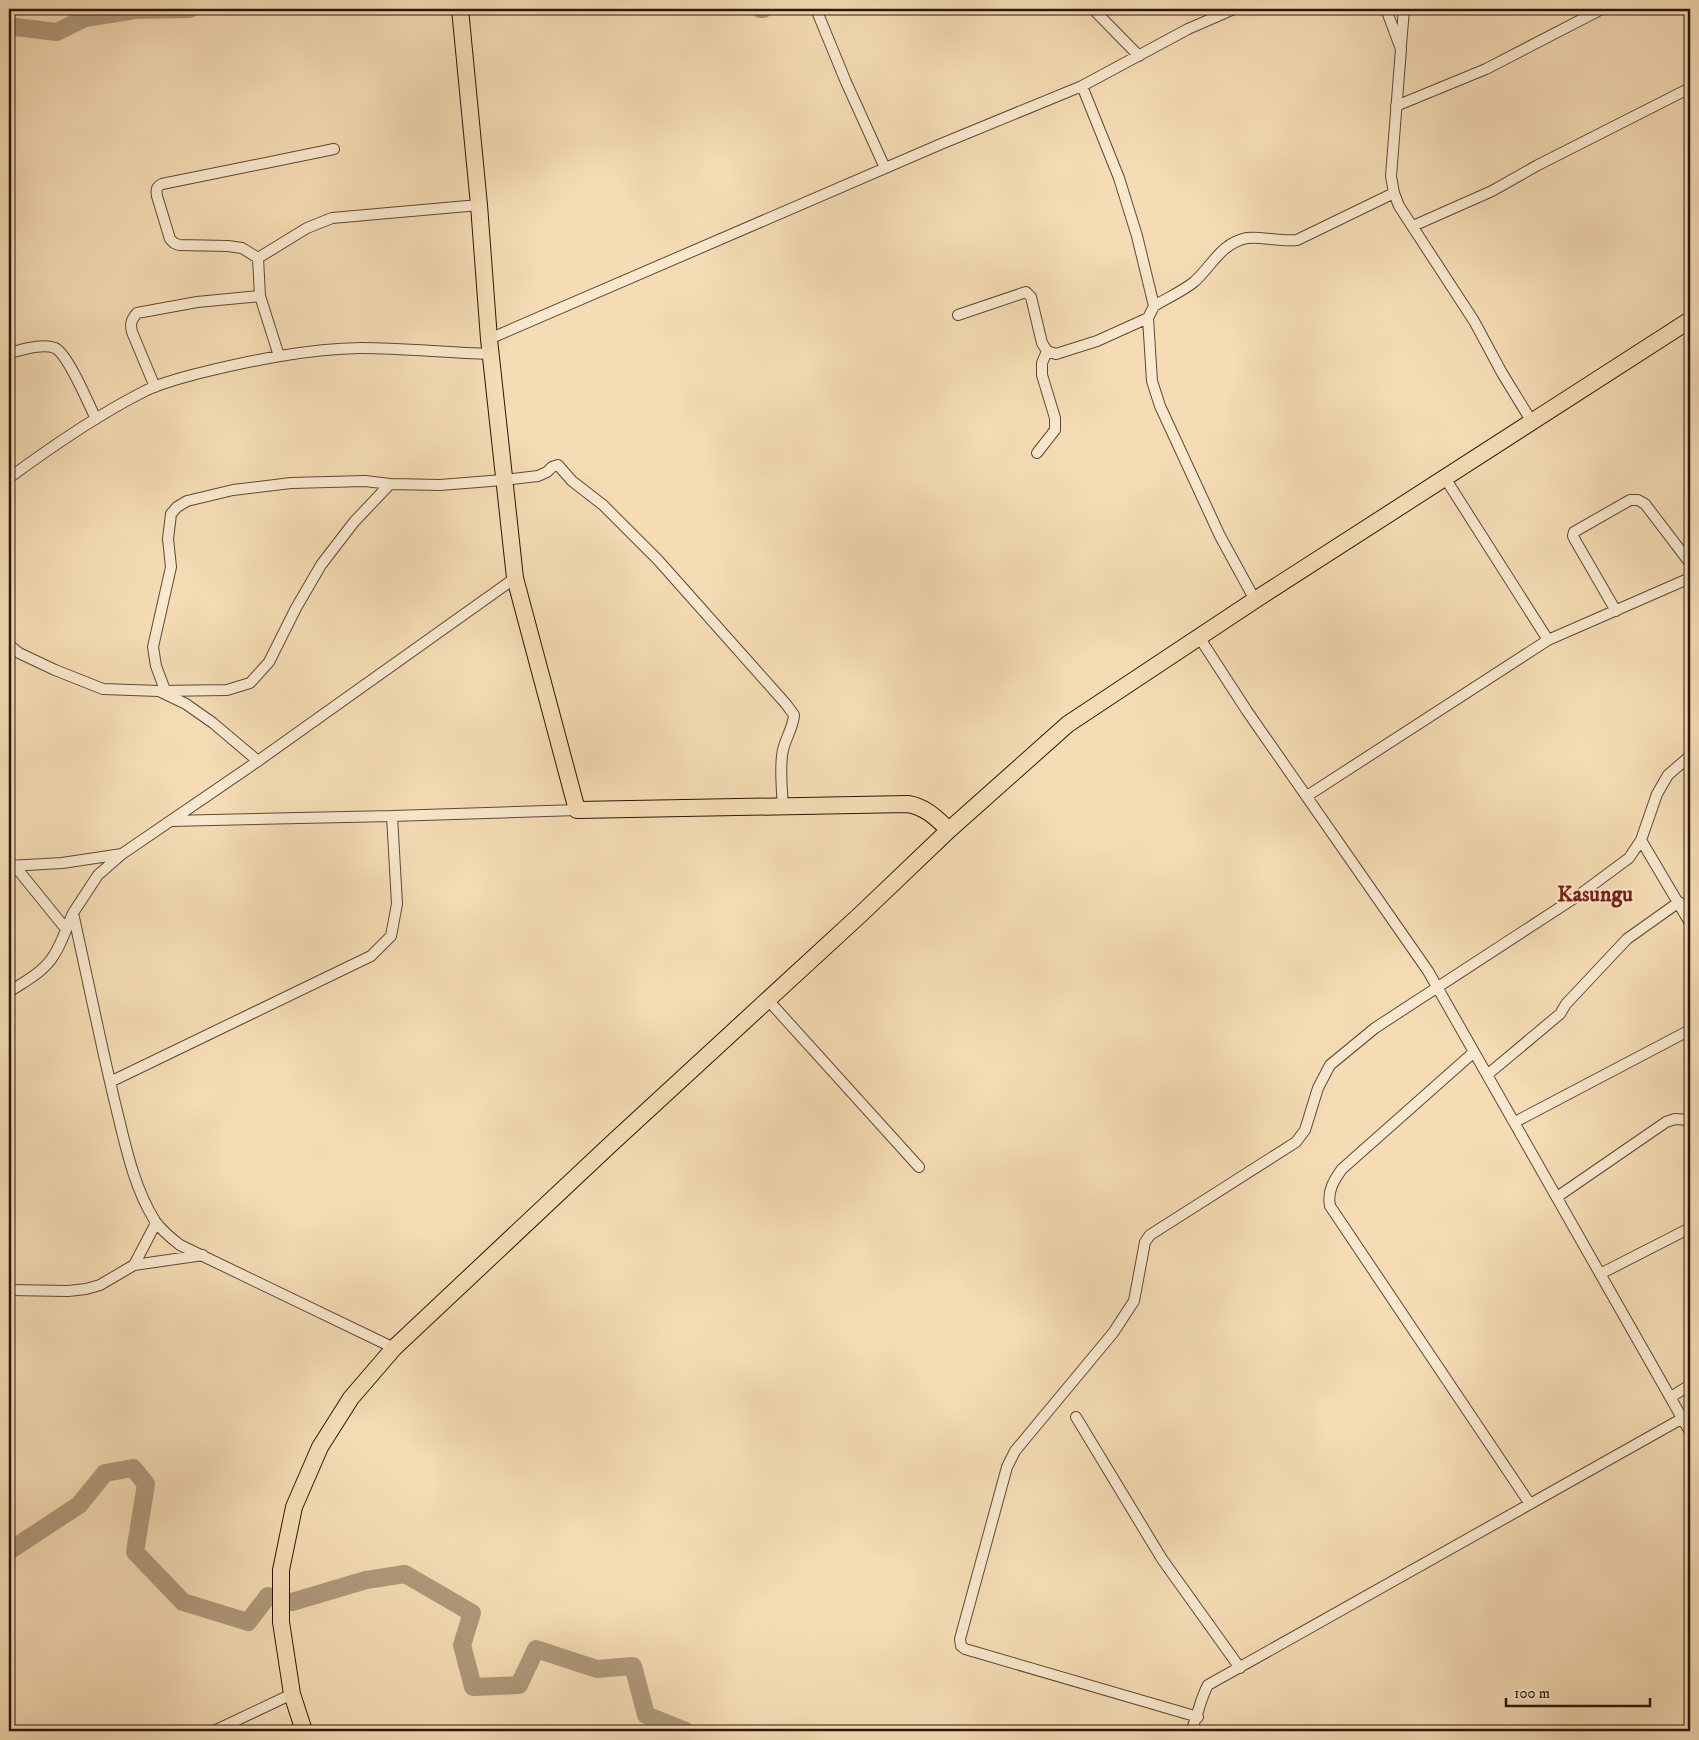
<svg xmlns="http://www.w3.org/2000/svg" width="1699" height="1740" viewBox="0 0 1699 1740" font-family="'IM FELL DW Pica',serif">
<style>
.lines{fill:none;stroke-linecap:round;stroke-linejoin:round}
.river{stroke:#b0997b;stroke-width:18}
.minor-casing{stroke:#5e4835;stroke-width:12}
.primary-casing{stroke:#2b160b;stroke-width:18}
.minor{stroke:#f8e8ce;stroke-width:10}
.primary{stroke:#f5dcb4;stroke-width:16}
.labels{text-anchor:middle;stroke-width:4;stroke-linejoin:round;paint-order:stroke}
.district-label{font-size:22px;font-weight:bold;fill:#7a1f14;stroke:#f8e8ce}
</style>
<rect width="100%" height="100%" fill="#f5dcb4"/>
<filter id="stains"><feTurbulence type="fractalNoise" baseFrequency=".004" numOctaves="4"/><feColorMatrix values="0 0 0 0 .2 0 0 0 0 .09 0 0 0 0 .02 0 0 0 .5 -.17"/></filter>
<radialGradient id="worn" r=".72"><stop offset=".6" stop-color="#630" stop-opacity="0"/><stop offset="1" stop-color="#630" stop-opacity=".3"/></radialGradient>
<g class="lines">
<!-- river -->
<path class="river" d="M 760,9 L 764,9
M 9,30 L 15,27 L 57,32 L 85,18 L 135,10 L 190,9
M 9,1551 L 79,1505 L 105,1473 L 133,1468 L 146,1484 L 135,1552 L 183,1602 L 248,1622 L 268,1596
M 292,1602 L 366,1580 L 405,1574 L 472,1613 L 462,1645 L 473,1687 L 519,1685 L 536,1649 L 597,1669 L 633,1666 L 646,1715 L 686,1731"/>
<defs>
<path id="minor" d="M 816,9 L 846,82 L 885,168
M 1093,9 L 1139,56
M 1386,9 L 1401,49 L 1391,176 L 1394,193 L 1399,206 L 1474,321 L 1502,373 L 1532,422
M 1401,45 L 1404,9
M 1082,86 L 1119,178 L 1137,236 L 1154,306 L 1148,318 L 1152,381 L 1160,406 L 1220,536 L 1255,600
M 1396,106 L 1486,69 L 1602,9
M 1413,226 L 1492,191 L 1538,165 L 1690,88
M 258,258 L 242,248 L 228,246 L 179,245 L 174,243 L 170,239 L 157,196 C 156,190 156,187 162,184 L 334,149
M 1154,306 C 1167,298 1183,291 1194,282 C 1212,266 1221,243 1247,238 C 1260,236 1281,242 1297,240 L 1394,193
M 958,315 L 1026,292 L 1031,297 L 1042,343 L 1047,351 L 1056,354 L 1097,341 L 1148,318
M 489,339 L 941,144 L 1082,86 L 1188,29 L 1234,9
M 9,353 C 22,350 42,343 55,348 C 68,354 89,405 96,419
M 279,356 L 260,296 L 258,258 L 307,228 L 332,218 L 479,205
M 155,387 L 132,332 C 130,324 131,320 137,313 L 197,302 L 260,296
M 1037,453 L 1055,430 L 1055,418 L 1042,375 L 1042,363 L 1047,351
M 9,478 C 51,447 96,416 143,392 C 160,383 181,378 200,373 C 253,360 307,349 361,348 C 404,348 447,353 490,354
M 1445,478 L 1548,640
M 1616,611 L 1575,540 L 1573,536 L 1574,532 L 1630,500 L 1638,500 L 1645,504 L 1690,563
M 1199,637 L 1247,711 L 1428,971 L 1690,1432
M 9,645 L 19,653 L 55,670 L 103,689 L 159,691 L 186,704 L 213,723 L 258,761
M 165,690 L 156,666 L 153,647 L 171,567 L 168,539 L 171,514 L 177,507 L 187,501 L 233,490 L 291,483 L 365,481 L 390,484 L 440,485 L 503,480 L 538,476 L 547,472 L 552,467 L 558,465 L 572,481 L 603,505 L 658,560 L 786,704 L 794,715 C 793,730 783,741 782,756 C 780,773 782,791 783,807
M 159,691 L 227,690 L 250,683 L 269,662 L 296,608 L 321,565 L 354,522 L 390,484
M 1307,796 L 1548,640 L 1690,578
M 171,821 L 392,816 L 577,810
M 1641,840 L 1690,923
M 14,865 L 66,929
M 9,866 L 62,863 L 122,854
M 9,992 C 25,981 44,972 54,955 C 62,943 67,926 73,913
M 768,1000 L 919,1167
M 1474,1052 L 1342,1169 C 1334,1180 1327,1191 1330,1206 L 1530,1504
M 1487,1075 L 1560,1014 L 1566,1004 L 1627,939 L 1679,902
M 110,1082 L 371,956 L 391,936 L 397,904 L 392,816
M 1515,1122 L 1690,1030
M 1557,1197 L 1666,1122 L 1675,1119 L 1690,1120
M 134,1265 L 156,1223
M 1600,1274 L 1690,1228
M 9,1290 L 68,1291 L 86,1289 L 100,1285 L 134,1265 L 203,1255
M 394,1348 L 180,1245 C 171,1238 162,1231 155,1221 C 133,1186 125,1143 115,1103 C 100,1040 87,976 73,913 L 98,875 L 122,854 L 258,761 L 515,578
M 1671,1397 L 1690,1385
M 1076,1417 L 1162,1559 L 1240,1668
M 1198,1717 L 965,1649 L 961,1646 L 960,1639 L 1007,1467 L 1015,1451 L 1113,1333 L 1134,1301 L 1145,1242 L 1150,1235 L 1296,1142 L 1305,1130 L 1318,1088 L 1330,1065 L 1375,1028 L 1579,895 L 1629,858 L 1641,840 L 1657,794 L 1668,775 L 1690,756
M 214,1731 L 292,1694
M 1191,1731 C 1198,1716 1200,1699 1208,1685 L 1683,1418"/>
<path id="primary" d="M 460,9 L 479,205 L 489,339 L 515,578 L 577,810 L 908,804 C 926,807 936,818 949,830
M 304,1731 L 292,1694 L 281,1622 L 281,1570 L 294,1507 L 320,1447 L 351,1398 L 394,1348 L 611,1144 L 861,914 L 949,830 L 1068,724 L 1255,600 L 1690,320"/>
</defs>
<!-- minor casing -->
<use href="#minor" class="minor-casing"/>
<!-- primary casing -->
<use href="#primary" class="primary-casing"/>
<!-- minor -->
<use href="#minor" class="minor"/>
<!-- primary -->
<use href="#primary" class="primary"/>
</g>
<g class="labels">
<!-- district labels -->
<g class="district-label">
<text x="1595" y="901">Kasungu</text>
</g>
</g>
<!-- margin -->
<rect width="1699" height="1740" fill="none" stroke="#f5dcb4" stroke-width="30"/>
<rect x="10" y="10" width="1679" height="1720" fill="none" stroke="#2b160b" stroke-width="2.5"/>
<rect x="15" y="15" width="1669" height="1710" fill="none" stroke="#2b160b"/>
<!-- scale -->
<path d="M1506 1698v8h144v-8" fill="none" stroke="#2b160b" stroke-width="2.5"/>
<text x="1514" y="1698" font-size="15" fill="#2b160b" stroke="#f8e8ce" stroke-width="4" paint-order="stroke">100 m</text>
<rect width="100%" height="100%" filter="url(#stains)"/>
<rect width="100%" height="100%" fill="url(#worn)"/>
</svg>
